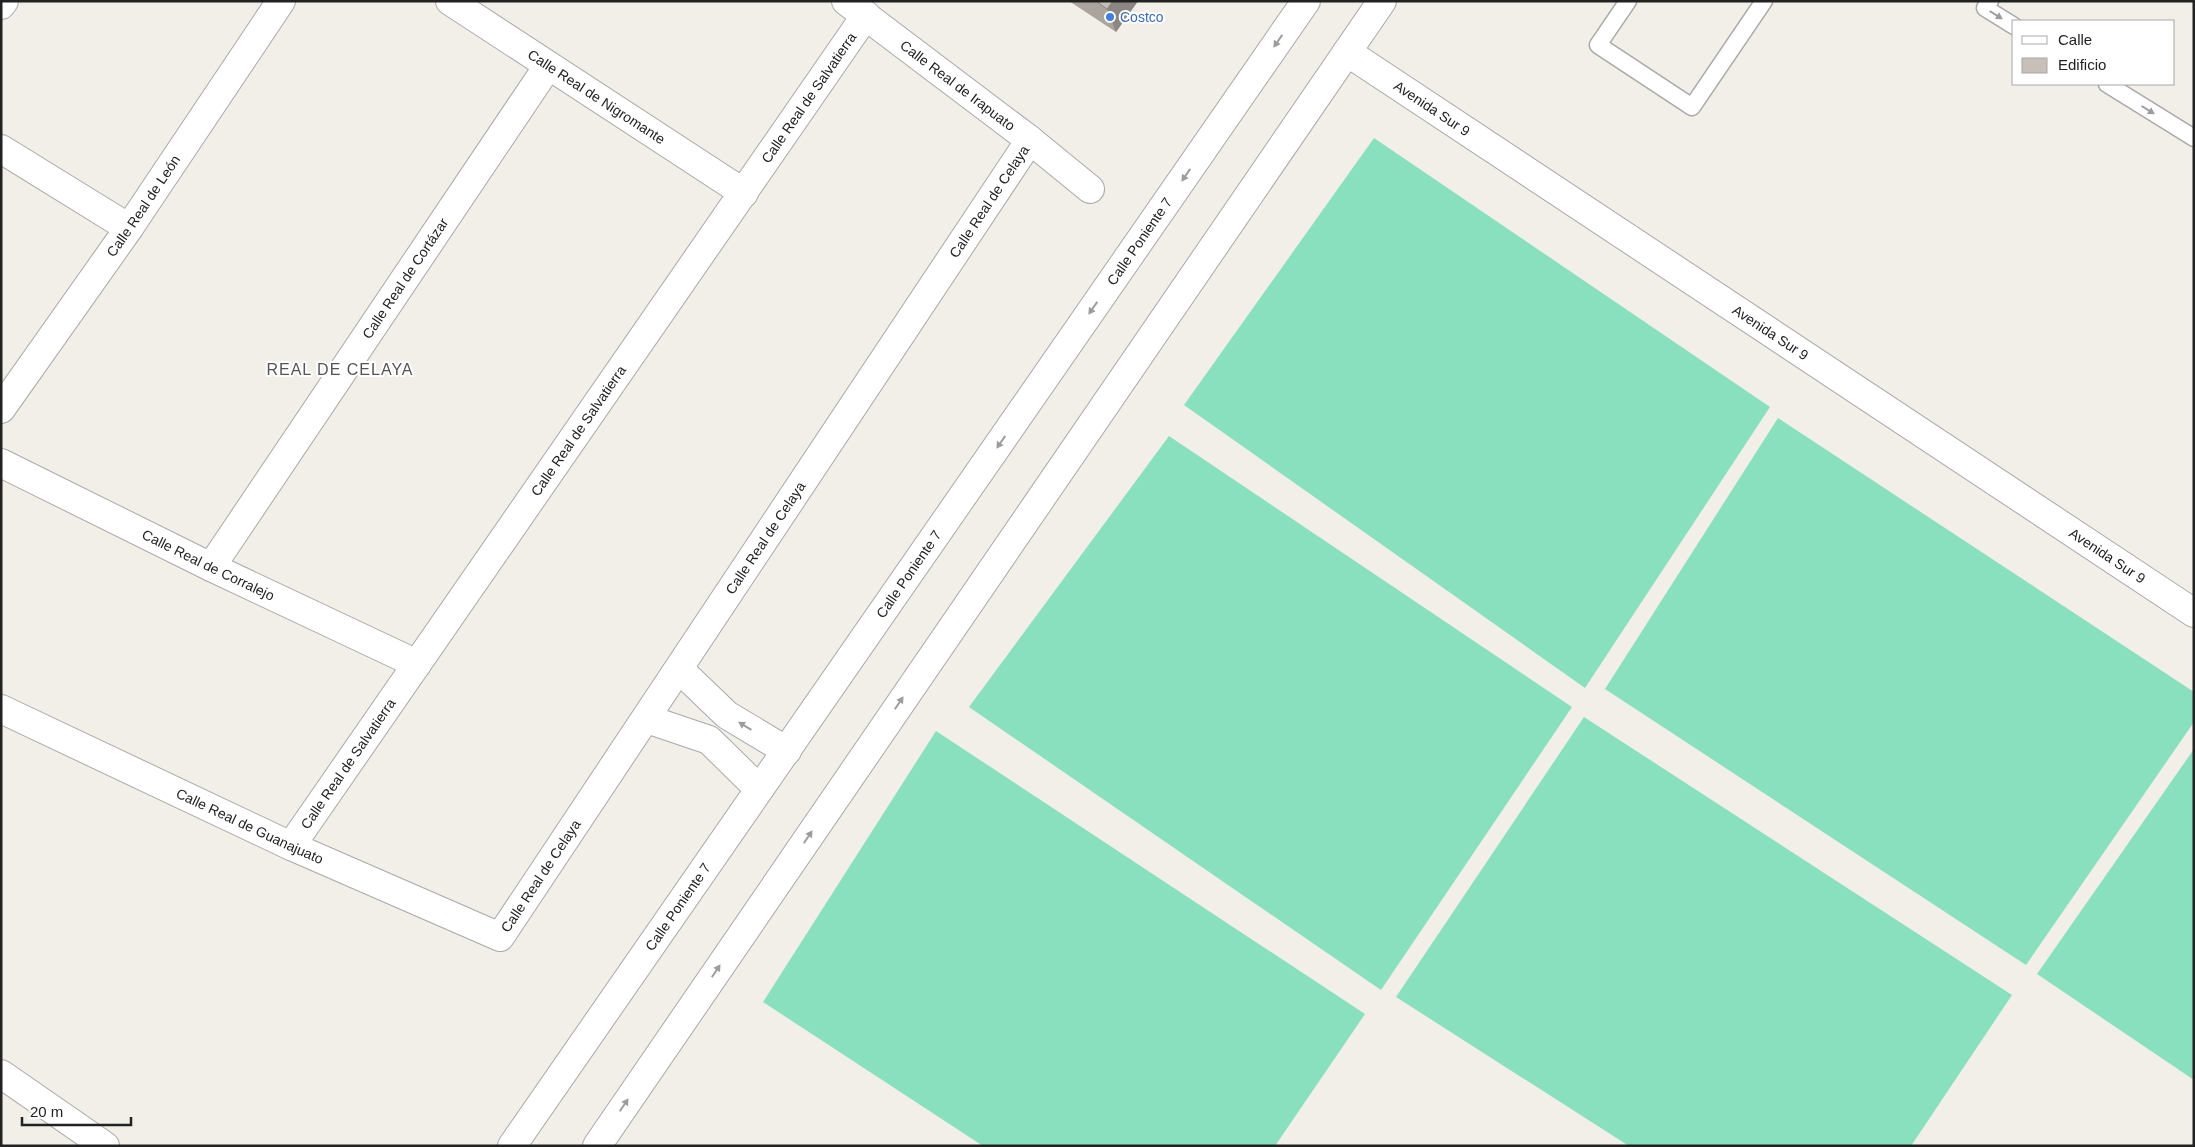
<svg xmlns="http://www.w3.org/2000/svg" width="2195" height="1147" viewBox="0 0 2195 1147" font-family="Arial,sans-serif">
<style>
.pitch{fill:#88e0be}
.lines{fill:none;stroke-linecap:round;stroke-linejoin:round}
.service-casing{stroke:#a9a9a9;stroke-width:19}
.minor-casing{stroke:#a9a9a9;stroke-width:30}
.service{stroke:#fff;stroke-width:16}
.minor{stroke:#fff;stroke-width:28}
.wall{fill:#aba49e}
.shaded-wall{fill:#8b8681}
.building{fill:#c7bfb8;stroke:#8b8681}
.oneway{fill:#9c9c9c}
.shop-dot{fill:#3f7fe0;stroke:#fff;stroke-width:2}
.labels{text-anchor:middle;stroke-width:4;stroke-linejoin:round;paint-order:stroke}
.shop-label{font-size:14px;fill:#366cbe;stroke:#fff;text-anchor:start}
.street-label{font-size:14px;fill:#222;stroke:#fff}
.quarter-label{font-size:16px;letter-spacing:1px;fill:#555;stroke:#fff}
</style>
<rect width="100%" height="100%" fill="#f2efe9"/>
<!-- pitch -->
<path class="pitch" d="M 1374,138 L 1770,407 L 1585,688 L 1184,405 Z
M 1778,418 L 2194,692 L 2194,722 L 2026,965 L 1605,689 Z
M 1169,436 L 1572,707 L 1381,990 L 969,707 Z
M 1584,717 L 2012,995 L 1911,1146 L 1629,1146 L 1396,997 Z
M 936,731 L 1365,1014 L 1275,1146 L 983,1146 L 763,1002 Z
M 2194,749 L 2194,1080 L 2037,974 Z"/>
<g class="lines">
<defs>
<path id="service" d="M 1628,1 L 1598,45 L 1692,107 L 1764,1
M 1990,1 L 1985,8 L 2014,26
M 2107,84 L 2194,138"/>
<g id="minor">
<path id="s1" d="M 450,1 L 744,193"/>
<path id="s2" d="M 846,1 L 1030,140 L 1090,189"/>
<path d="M 1,5 L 4,1"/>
<path id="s3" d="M 1347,52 L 2194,613"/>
<path d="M 1,149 L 129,228"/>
<path id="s4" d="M 1,409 L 129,228 L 281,1"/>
<path id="s5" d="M 1,463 L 211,567 L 417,664"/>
<path id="s6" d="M 211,567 L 548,66"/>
<path d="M 679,669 L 727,715 L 787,751"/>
<path id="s7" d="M 1,709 L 291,846 L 500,937 L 1030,140"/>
<path d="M 647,719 L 709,740 L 758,788"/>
<path id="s8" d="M 291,846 L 866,15"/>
<path d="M 1,1074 L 105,1146"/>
<path id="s9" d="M 512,1146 L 1306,1"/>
<path d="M 597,1146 L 1382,1"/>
</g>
</defs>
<!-- service casing -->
<use href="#service" class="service-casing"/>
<!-- minor casing -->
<use href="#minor" class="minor-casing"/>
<!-- service -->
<use href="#service" class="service"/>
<!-- minor -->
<use href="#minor" class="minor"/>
</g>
<!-- wall -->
<path class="wall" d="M 1069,1 L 1138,1 L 1116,32 Z"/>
<!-- shaded-wall -->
<path class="shaded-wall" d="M 1113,1 L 1138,1 L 1116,32 L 1107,9 Z"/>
<!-- building -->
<path class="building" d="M 1096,1 L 1113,1 L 1107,9 Z"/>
<!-- one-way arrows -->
<defs><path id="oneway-solid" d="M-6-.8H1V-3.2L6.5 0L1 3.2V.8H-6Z" transform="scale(1.25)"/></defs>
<g class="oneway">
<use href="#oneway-solid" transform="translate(1996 15) rotate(32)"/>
<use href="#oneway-solid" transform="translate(1278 41) rotate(125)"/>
<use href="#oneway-solid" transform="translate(2148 110) rotate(32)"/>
<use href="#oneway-solid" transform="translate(1186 175) rotate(125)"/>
<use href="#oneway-solid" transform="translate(1093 308) rotate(125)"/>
<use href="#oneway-solid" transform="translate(1001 442) rotate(125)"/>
<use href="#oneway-solid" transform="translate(899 703) rotate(-56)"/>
<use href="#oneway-solid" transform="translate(745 726) rotate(-149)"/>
<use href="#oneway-solid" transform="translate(808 837) rotate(-56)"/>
<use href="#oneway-solid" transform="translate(716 971) rotate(-56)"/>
<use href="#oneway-solid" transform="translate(624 1105) rotate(-56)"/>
</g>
<!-- markers -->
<circle class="shop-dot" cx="1110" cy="17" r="5"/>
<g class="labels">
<!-- shop labels -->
<g class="shop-label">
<text x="1120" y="22">Costco</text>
</g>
<!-- street labels -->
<g class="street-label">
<text dy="5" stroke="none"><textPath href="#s2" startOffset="140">Calle Real de Irapuato</textPath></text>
<text dy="5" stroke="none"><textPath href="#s1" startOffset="175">Calle Real de Nigromante</textPath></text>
<text dy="5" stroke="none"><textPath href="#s8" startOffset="910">Calle Real de Salvatierra</textPath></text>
<text dy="5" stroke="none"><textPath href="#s3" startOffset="102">Avenida Sur 9</textPath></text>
<text dy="5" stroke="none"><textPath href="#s7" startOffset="1432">Calle Real de Celaya</textPath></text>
<text dy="5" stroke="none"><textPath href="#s4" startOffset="248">Calle Real de León</textPath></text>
<text dy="5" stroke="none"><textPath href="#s9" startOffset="1101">Calle Poniente 7</textPath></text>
<text dy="5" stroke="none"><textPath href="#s6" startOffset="348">Calle Real de Cortázar</textPath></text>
<text dy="5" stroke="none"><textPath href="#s3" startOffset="508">Avenida Sur 9</textPath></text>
<text dy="5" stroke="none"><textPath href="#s8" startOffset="505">Calle Real de Salvatierra</textPath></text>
<text dy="5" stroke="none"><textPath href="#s7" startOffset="1028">Calle Real de Celaya</textPath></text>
<text dy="5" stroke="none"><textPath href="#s3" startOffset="912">Avenida Sur 9</textPath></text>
<text dy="5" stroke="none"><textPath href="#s5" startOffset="231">Calle Real de Corralejo</textPath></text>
<text dy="5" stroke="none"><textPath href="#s9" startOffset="696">Calle Poniente 7</textPath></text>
<text dy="5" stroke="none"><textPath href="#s8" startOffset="100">Calle Real de Salvatierra</textPath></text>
<text dy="5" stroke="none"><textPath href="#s7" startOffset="275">Calle Real de Guanajuato</textPath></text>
<text dy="5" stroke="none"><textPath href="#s7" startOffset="622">Calle Real de Celaya</textPath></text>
<text dy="5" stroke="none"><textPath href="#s9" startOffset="291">Calle Poniente 7</textPath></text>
</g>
<!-- quarter labels -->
<g class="quarter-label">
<text x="340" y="375">REAL DE CELAYA</text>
</g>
</g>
<!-- border -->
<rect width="2195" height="1147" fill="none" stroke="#222222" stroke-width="5"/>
<!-- legend -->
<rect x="2012" y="20" width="162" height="65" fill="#ffffff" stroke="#a7a7a7"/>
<rect x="2022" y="36" width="25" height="8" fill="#ffffff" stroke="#a7a7a7"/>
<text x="2058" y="45" font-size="15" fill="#222222">Calle</text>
<rect x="2022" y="58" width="25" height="15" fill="#c7bfb8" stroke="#a7a7a7"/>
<text x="2058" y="70" font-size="15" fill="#222222">Edificio</text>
<!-- scale -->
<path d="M22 1117v8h109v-8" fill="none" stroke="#222222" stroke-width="2.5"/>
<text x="30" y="1117" font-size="15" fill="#222222" stroke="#ffffff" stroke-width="4" paint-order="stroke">20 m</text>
</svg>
